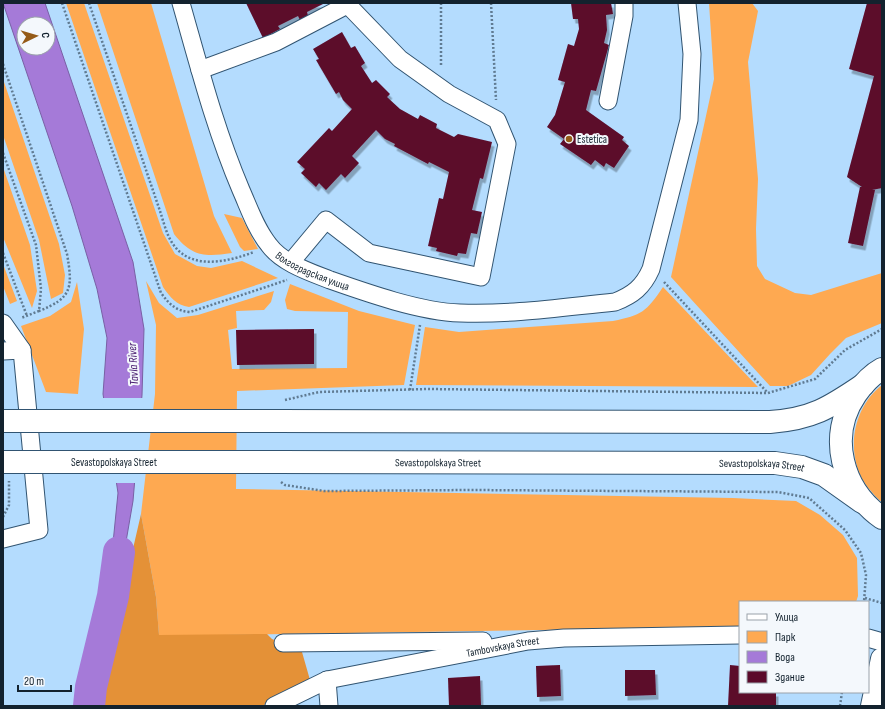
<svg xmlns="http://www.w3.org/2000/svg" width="885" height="709" viewBox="0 0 885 709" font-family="'Sofia Sans Condensed',sans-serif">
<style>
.green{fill:#fea951}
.forest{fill:#e49137}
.water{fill:#a57ad8;stroke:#7960a5;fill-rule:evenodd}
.pier{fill:#b4dcfe}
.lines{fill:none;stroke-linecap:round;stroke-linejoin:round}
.river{stroke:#a57ad8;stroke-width:32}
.building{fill:#5b0a2a;filter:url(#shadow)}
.minor-casing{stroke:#315471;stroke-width:19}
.major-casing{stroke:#315471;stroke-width:24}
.path{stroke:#607b92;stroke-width:2.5;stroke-dasharray:2 2;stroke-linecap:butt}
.minor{stroke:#fff;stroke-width:17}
.major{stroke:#fff;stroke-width:22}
.major-bridge-casing{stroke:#315471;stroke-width:24;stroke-linecap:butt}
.major-bridge{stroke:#fff;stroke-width:22}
.poi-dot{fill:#955b18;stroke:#f4f8fc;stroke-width:1.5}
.labels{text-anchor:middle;stroke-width:4;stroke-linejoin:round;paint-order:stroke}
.poi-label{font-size:11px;fill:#13222e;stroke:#f4f8fc;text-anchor:start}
.street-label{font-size:11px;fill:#13222e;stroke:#f4f8fc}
.water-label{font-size:12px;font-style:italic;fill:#43166b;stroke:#f4f8fc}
</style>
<defs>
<filter id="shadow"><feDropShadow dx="2.5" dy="4.5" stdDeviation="0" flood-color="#0004"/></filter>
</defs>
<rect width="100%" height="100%" fill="#b4dcfe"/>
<!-- green -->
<path class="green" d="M 66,3 L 84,3 L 163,233 L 175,254 L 197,266 L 211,268 L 242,261 L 278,278 L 189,307 C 176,305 170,297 163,287 Z
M 97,3 L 151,3 L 214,216 L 232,253 C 205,257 192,257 174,234 Z
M 709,3 L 752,3 L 758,11 L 748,62 L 758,179 L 756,229 L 757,266 L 765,279 L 795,293 L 811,295 L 882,273 L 882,323 L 846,338 L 830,354 L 811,375 L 788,386 L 770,386 L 671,277 L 714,79 Z
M 3,79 L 59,244 L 65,275 L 63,293 L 51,299 L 39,240 L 3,135 Z
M 3,167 L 30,245 L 37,291 L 32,308 L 3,237 Z
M 224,214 L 242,218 L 258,249 L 244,251 L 240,247 Z
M 3,264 L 17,301 L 10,304 L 3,286 Z
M 146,281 L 159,303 L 177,318 L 198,315 L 274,291 L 271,302 L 264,310 L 236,311 L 237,328 L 228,330 L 232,369 L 347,368 L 348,312 L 295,311 L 287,309 L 285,300 L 290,284 L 359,311 L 415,325 L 404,385 L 237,391 L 236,489 L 733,498 L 796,501 L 820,515 L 843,535 L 857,558 L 858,596 L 856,602 L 740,602 L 740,627 L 159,636 L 156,597 L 141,514 L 155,394 L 156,325 Z
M 77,282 L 84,329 L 78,394 L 46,392 L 21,326 L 50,316 L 71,302 Z
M 663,287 L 758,387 L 416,385 L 425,327 L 459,332 L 613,321 C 642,315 646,312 663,287 Z
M 882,385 L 882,502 C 877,499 873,493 869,489 C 844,458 851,409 882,385 Z"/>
<!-- forest -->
<path class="forest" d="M 141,514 L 156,597 L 159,635 L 267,634 L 272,639 L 302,652 L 310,680 L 262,706 L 99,706 L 104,674 Z"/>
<!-- water -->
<path class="water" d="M 3,3 L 45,3 L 133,262 L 144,329 L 142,395 L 133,501 L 122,565 L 113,596 L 112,553 L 118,493 L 103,394 L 107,338 L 97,289 L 72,206 ZM 24,24 L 48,24 L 48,48 L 24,48 Z"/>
<!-- pier -->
<path class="pier" d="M 102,398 L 144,398 L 137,483 L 114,483 Z"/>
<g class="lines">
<!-- river -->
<path class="river" d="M 89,706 L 91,687 L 113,596 L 119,552"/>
</g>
<!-- building -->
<path class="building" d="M 246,3 L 325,3 L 307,12 L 308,16 L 300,20 L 298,16 L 278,26 L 280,29 L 263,38 Z
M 571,3 L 611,3 L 613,14 L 606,15 L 607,30 L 604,43 L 609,45 L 596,91 L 591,90 L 586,110 L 624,137 L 622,140 L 629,146 L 614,168 L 606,163 L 604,167 L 595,160 L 591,165 L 560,144 L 564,139 L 547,127 L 555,115 L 565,82 L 558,80 L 568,44 L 574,46 L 579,29 L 578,19 L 573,19 Z
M 867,3 L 882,3 L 882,188 L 872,190 L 875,190 L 863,246 L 848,243 L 860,187 L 862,187 L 847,177 L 874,76 L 849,69 Z
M 342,32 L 351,48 L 355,46 L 362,58 L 365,63 L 361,66 L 372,83 L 376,80 L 390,94 L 387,97 L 400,109 L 418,119 L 420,115 L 437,124 L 436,128 L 454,137 L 458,134 L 492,142 L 483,179 L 480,178 L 472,210 L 482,212 L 477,234 L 471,233 L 466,254 L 458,253 L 457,256 L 436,251 L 437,248 L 428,246 L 439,198 L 443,199 L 449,172 L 429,162 L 428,164 L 394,146 L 395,144 L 385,139 L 376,130 L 352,156 L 359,163 L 345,178 L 341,174 L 326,190 L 319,183 L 316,187 L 301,173 L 305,169 L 297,162 L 329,128 L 332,131 L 352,109 L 343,100 L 339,92 L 336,94 L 316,60 L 319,59 L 313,49 Z
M 314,329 L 314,364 L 237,365 L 236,330 Z
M 560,665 L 561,696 L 537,697 L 536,666 Z
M 730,665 L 740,666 L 740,692 L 776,692 L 776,706 L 728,706 Z
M 625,670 L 655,670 L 656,695 L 625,696 Z
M 480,676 L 481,705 L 449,706 L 448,678 Z"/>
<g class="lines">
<defs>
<g id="minor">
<path id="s1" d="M 181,3 C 199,66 215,129 241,190 C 249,208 256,229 269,245 C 282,263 310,272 330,280 C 367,293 421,312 460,313 C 511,315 564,307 615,302 C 633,295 643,287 651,269 L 689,120 L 692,54 L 687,3"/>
<path d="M 200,70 L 276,42 L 347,5"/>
<path d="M 608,101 L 624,16 L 624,3"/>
<path d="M 291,262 L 326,220 L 369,253 L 481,277 L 507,144 L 497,120 L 449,94 L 400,59 L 346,3"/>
<path d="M 3,323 L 22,350 L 39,530 L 3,539"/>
<path d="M 3,351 L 22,350"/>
<path d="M 868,638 L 882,642"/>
<path d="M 283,643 L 483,641"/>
<path d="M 327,680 L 329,706"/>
<path id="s2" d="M 274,706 L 327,680 L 528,641 L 564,638 L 740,635"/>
</g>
<g id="major">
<path d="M 882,369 C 871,375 863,384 856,394 C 827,436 842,490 882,518"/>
<path d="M 275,421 L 770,422 C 812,419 829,408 863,385"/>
<path id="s3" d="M 275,462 L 775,463 L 802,467 L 824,475 L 862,502"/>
<path d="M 872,706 L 882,659"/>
</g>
</defs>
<!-- minor casing -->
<use href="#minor" class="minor-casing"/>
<!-- major casing -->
<use href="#major" class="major-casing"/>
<!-- path -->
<path class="path" d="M 62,3 L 161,293 C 169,304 176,311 190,312 L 287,280
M 89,3 L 160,211 C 164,223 167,238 176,248 C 195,270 230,261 254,252
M 441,3 L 441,66
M 491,3 L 496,100
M 3,64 L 67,254 C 73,288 72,298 39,311
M 3,153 L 36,245 L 41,289 L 39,311 L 21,318
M 3,253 L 27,316
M 664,282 L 767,392
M 410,390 L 420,325
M 285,400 L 319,392 L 428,389 L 768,393 L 815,379 L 845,350 L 882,329
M 281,482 L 285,485 L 324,491 L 471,490 L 778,492 L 809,498 L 845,530 L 861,553 L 866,575 L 864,602
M 3,517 L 9,505 L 9,481
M 865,598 L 882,603
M 840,706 L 842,692"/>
<!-- minor -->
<use href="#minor" class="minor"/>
<!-- major -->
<use href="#major" class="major"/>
<defs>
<g id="major-bridge">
<path d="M 3,421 L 275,421"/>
<path id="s4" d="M 3,462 L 275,462"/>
</g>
</defs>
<!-- major-bridge casing -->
<use href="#major-bridge" class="major-bridge-casing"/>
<!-- major-bridge -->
<use href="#major-bridge" class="major-bridge"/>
</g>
<!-- markers -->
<circle class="poi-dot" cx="569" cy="139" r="4"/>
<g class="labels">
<!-- poi labels -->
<g class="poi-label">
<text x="577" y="143">Estetica</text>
</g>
<!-- street labels -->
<g class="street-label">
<text dy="4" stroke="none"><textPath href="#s1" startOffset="310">Волгоградская улица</textPath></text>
<text dy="4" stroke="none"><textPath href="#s4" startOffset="111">Sevastopolskaya Street</textPath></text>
<text dy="4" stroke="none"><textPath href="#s3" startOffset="163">Sevastopolskaya Street</textPath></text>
<text dy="4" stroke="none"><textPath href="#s3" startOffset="487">Sevastopolskaya Street</textPath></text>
<text dy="4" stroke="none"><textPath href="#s2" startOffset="238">Tambovskaya Street</textPath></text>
</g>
<!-- water labels -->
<g class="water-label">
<text transform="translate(133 364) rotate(-93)" y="4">Tavla River</text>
</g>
</g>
<!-- border -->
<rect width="885" height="709" fill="none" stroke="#13222e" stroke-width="8"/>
<!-- legend -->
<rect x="739" y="601" width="130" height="92" fill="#f4f8fc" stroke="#9aa2aa"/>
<rect x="747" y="614" width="20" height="6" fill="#ffffff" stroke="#9aa2aa"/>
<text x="775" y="621" font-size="12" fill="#13222e">Улица</text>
<rect x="747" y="631" width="20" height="12" fill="#fea951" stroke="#9aa2aa"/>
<text x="775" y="641" font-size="12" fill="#13222e">Парк</text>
<rect x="747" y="651" width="20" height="12" fill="#a57ad8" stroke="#9aa2aa"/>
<text x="775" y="661" font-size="12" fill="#13222e">Вода</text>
<rect x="747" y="671" width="20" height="12" fill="#5b0a2a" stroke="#9aa2aa"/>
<text x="775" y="681" font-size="12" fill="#13222e">Здание</text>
<!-- north arrow -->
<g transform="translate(36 36) rotate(85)"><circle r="19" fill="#f4f8fc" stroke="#9aa2aa"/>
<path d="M0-3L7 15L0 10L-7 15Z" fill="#955b18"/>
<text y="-6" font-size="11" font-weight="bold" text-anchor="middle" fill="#13222e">С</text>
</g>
<!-- scale -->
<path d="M18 685v6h53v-6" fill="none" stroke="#13222e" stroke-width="2"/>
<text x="24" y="685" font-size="12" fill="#13222e" stroke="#f4f8fc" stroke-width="3" paint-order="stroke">20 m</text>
</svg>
